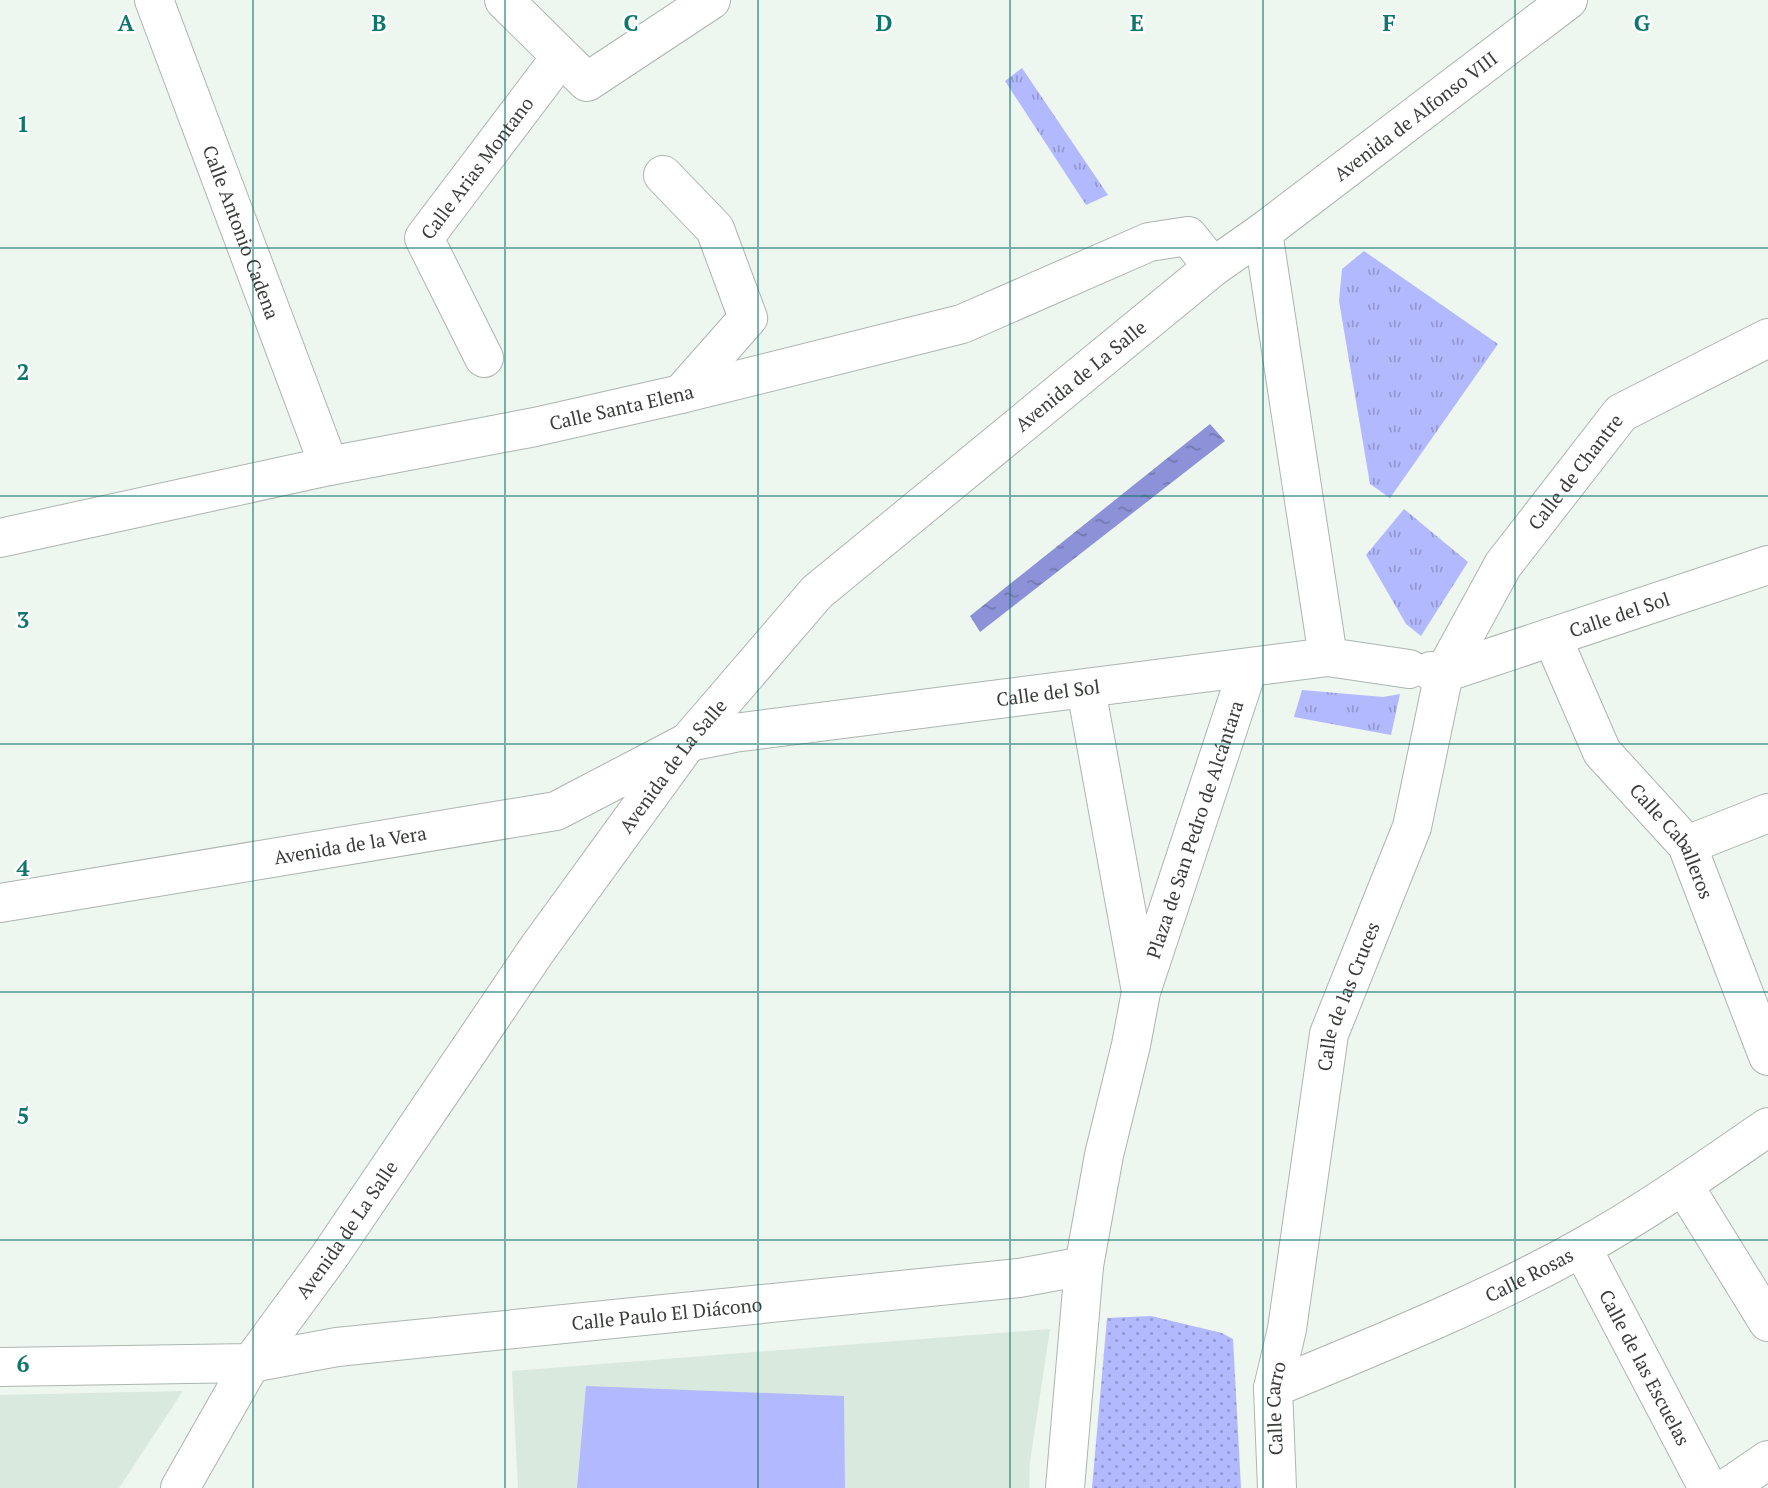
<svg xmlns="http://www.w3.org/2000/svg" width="1768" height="1488" viewBox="0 0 1768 1488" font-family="'PT Serif',serif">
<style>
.built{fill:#dae9dd}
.grass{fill:url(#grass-tufts)}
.park{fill:url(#park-dots)}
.pitch{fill:#b3b9fe}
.water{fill:url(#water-ripples)}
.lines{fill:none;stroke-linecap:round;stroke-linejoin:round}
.minor-casing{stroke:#acb5ae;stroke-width:40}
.major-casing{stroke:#acb5ae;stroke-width:40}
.minor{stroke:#fff;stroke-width:38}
.major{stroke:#fff;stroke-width:38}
.grid{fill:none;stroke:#0f766e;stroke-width:2;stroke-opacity:0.55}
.labels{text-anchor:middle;stroke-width:5;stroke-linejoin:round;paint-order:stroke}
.street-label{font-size:19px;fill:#3a3d3a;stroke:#fff}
.grid-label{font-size:23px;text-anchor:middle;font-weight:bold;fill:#0f766e;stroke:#fff;stroke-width:5;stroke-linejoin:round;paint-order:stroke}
</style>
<defs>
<pattern id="grass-tufts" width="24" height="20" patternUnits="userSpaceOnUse" patternTransform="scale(1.75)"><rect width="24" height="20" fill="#b3b9fe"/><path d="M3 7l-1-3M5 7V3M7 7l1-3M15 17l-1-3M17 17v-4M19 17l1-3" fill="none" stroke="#9398cf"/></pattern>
<pattern id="park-dots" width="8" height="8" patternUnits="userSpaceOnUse" patternTransform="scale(1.75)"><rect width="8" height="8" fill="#b3b9fe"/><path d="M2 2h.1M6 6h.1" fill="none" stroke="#9398cf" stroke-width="1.8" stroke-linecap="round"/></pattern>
<pattern id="water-ripples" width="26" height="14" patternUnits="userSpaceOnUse" patternTransform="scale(1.75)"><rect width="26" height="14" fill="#8d91d8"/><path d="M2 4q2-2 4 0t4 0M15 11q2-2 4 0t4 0" fill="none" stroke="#7478b0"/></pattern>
</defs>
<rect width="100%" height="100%" fill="#edf6ef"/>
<!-- built -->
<path class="built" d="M 1050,1329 L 1030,1462 L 1029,1488 L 518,1488 L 512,1371 Z
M 183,1391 L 119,1488 L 0,1488 L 0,1395 Z"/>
<!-- grass -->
<path class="grass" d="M 1022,68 L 1108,195 L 1086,205 L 1005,81 Z
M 1364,251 L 1498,344 L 1390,498 L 1370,484 L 1339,301 L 1342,269 Z
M 1404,509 L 1468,562 L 1421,636 L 1406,624 L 1366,555 Z
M 1302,690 L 1383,697 L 1400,694 L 1391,735 L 1294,717 Z"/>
<!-- park -->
<path class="park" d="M 1151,1316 L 1222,1333 L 1233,1339 L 1241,1488 L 1092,1488 L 1107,1318 Z"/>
<!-- pitch -->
<path class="pitch" d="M 586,1386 L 844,1396 L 845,1488 L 577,1488 Z"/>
<!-- water -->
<path class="water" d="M 1210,424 L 1225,441 L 980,632 L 970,616 Z"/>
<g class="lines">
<defs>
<g id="minor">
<path id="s1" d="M 154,0 L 329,466"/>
<path d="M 504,0 L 587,82 L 711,0"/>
<path d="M 663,175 L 715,229 L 748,318 L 681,394"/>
<path d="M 1263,232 L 1328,657"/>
<path id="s2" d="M 484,358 L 424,238 L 560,58"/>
<path id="s3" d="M 0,538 L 329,466 L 535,427 L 681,394 L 962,324 L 1149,242 L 1188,236 L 1213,267"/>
<path id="s4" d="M 1552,637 L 1602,752 L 1687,845 L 1768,1056"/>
<path id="s5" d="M 1431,671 L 1444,673 L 1768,565"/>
<path d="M 1086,689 L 1140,986"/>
<path d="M 1687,845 L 1768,813"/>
<path id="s6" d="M 0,903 L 556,811 L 688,742 L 734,733 L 1328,657 L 1409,669"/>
<path d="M 1684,1186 L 1768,1322"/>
<path id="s7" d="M 1582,1248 L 1708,1488"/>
<path id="s8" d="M 0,1367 L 251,1363 L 337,1347 L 1019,1278 L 1084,1266"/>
<path id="s9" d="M 1273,1388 C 1377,1345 1482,1303 1581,1248 C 1646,1212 1707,1169 1768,1127"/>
<path id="s10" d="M 1065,1488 L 1084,1266 L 1104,1155 L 1131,1045 L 1141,992 L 1248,668"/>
<path id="s11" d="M 1277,1488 L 1273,1388 L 1287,1329 L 1329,1034 L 1412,827 L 1444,673 L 1503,565 L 1621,413 L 1768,338"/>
<path d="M 1727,1488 L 1768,1460"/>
</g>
<g id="major">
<path id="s12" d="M 180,1488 L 251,1363 L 329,1257 L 536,951 L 688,742 L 817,592 L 1213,267 L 1263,232 L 1568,0"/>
</g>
</defs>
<!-- minor casing -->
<use href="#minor" class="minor-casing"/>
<!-- major casing -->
<use href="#major" class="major-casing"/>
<!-- minor -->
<use href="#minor" class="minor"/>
<!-- major -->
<use href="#major" class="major"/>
</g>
<!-- grid -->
<path class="grid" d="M 253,0 L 253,1488M 505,0 L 505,1488M 758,0 L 758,1488M 1010,0 L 1010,1488M 1263,0 L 1263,1488M 1515,0 L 1515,1488M 0,248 L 1768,248M 0,496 L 1768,496M 0,744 L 1768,744M 0,992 L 1768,992M 0,1240 L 1768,1240"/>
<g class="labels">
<!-- street labels -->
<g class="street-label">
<text dy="7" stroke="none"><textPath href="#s12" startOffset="1866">Avenida de Alfonso VIII</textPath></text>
<text dy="7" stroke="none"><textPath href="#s2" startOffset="222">Calle Arias Montano</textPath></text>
<text dy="7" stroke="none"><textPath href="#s1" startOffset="248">Calle Antonio Cadena</textPath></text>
<text dy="7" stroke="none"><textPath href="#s12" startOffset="1442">Avenida de La Salle</textPath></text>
<text dy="7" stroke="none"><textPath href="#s3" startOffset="635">Calle Santa Elena</textPath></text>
<text dy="7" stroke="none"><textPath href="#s11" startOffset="1080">Calle de Chantre</textPath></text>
<text dy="7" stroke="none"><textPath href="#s5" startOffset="198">Calle del Sol</textPath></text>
<text dy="7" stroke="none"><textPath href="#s6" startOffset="1076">Calle del Sol</textPath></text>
<text dy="7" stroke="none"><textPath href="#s12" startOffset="875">Avenida de La Salle</textPath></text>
<text dy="7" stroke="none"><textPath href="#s10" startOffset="674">Plaza de San Pedro de Alcántara</textPath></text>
<text dy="7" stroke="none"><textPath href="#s4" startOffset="240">Calle Caballeros</textPath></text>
<text dy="7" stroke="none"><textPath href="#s6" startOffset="355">Avenida de la Vera</textPath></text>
<text dy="7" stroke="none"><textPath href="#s11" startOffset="500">Calle de las Cruces</textPath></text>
<text dy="7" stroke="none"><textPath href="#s12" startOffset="308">Avenida de La Salle</textPath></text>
<text dy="7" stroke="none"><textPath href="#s9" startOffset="280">Calle Rosas</textPath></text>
<text dy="7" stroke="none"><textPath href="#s8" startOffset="670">Calle Paulo El Diácono</textPath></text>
<text dy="7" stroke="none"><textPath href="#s7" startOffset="135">Calle de las Escuelas</textPath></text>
<text dy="7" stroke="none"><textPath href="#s11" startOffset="80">Calle Carro</textPath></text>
</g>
</g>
<g class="grid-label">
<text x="126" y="31">A</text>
<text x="379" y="31">B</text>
<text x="631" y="31">C</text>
<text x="884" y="31">D</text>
<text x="1137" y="31">E</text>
<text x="1389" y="31">F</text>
<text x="1642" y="31">G</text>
<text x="23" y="132">1</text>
<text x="23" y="380">2</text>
<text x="23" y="628">3</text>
<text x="23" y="876">4</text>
<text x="23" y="1124">5</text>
<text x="23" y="1372">6</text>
</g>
</svg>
